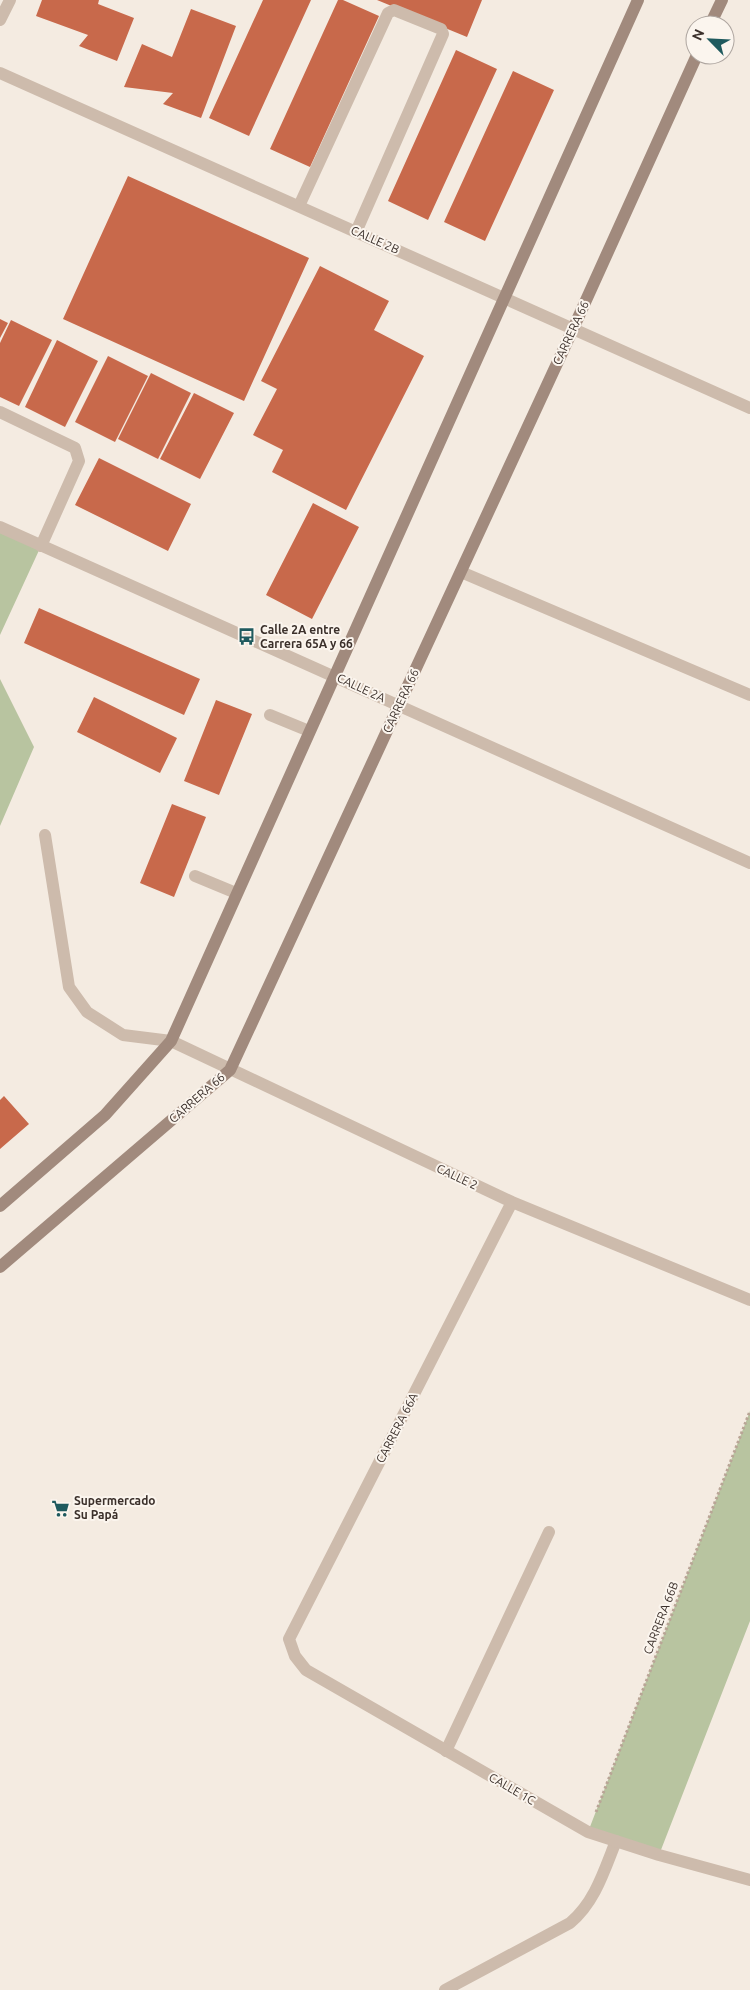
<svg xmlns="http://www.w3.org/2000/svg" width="750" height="1990" viewBox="0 0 750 1990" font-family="Ubuntu,sans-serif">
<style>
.green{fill:#b8c4a0}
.building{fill:#c8694b}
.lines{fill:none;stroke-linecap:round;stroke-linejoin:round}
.path{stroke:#b9a596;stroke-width:3;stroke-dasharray:2.5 2.5;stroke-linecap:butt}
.service{stroke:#cdbbac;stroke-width:12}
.minor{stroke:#cdbbac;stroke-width:12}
.secondary{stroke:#a18a7d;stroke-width:12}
.labels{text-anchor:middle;stroke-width:4;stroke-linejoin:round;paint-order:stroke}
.street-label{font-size:12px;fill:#3b302b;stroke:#fbf5ee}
.poi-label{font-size:12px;font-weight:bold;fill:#3b302b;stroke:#fbf5ee;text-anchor:start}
</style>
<rect width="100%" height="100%" fill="#f4ebe1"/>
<!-- green -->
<path class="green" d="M 0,527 L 41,546 L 0,635 Z
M 0,679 L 34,747 L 0,826 Z
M 750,1411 L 750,1621 L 659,1855 L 588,1832 Z"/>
<!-- building -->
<path class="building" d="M 42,0 L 99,0 L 98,4 L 134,18 L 117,61 L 79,46 L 88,35 L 36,16 Z
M 263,0 L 311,0 L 249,136 L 209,118 Z
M 338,0 L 343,0 L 379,16 L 310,167 L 270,149 Z
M 377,0 L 482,0 L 467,37 Z
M 191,9 L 236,26 L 201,118 L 163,104 L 173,93 L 124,87 L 142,44 L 172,57 Z
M 456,50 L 497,69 L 428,220 L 388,201 Z
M 513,71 L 554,90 L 485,241 L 444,222 Z
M 128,176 L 309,258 L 244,401 L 63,319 Z
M 320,266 L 389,301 L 374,330 L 424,356 L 346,510 L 272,472 L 283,450 L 253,435 L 277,389 L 261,381 Z
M 0,319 L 8,323 L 0,338 Z
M 11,320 L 52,340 L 19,406 L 0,397 L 0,343 Z
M 57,340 L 98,361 L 65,427 L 25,407 Z
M 108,356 L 148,376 L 115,442 L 75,422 Z
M 151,373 L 191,393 L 158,459 L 118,439 Z
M 194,393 L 234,413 L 200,479 L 160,459 Z
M 99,458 L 191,504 L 168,551 L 75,505 Z
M 313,503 L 359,527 L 312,619 L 266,595 Z
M 39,608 L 200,679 L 184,715 L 24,643 Z
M 94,697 L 177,738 L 160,773 L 77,732 Z
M 216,700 L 252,714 L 219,795 L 184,781 Z
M 172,804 L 206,817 L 174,897 L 140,883 Z
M 4,1096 L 29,1124 L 0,1149 L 0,1100 Z"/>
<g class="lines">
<!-- path -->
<path class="path" d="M 596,1812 L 750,1411"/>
<!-- service -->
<path class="service" d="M 0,20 L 10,0
M 299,206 L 388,13 L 394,10 L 441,29 L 443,34 L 356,232
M 0,412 L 75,448 L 79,461 L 41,546
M 461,572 L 750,695
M 270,715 L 309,731
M 45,835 L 69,987 L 87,1012 L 123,1035 L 171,1041
M 195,876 L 236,893
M 446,1751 L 549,1532
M 445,1990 L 570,1923 C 595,1902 604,1871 616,1841"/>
<!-- minor -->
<path class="minor" d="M 0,73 L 750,408
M 0,527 L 750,863
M 171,1041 L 512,1202 L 750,1300
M 512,1202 L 289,1639 L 295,1656 L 306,1670 L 588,1832 L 659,1855 L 750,1880"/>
<!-- secondary -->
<path class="secondary" d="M 710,25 L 722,0
M 0,1206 L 105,1115 L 171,1041 L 638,0
M 0,1267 L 230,1070 L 573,329 L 697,55"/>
</g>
<!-- icons -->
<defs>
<symbol id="bus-bare" viewBox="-9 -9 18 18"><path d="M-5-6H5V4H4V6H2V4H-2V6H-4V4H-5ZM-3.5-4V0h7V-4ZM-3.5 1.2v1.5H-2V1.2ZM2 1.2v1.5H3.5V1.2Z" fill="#1f5a5e" stroke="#fbf5ee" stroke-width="2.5" paint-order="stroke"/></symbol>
<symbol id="supermarket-bare" viewBox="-9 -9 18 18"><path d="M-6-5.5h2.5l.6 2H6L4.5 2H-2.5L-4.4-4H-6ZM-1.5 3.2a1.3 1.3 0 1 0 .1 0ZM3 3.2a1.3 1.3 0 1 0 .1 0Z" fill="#1f5a5e" stroke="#fbf5ee" stroke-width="2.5" paint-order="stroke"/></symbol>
</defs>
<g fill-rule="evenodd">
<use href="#bus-bare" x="234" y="624" width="25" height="25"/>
<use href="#supermarket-bare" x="48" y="1496" width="25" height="25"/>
</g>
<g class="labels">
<!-- street labels -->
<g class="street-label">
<text transform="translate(375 240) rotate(24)" y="4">CALLE 2B</text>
<text transform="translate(571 333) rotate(-65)" y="4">CARRERA 66</text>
<text transform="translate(361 688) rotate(25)" y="4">CALLE 2A</text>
<text transform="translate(401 701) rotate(-65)" y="4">CARRERA 66</text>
<text transform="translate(197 1098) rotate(-41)" y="4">CARRERA 66</text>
<text transform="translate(457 1177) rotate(25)" y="4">CALLE 2</text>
<text transform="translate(397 1428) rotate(-63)" y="4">CARRERA 66A</text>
<text transform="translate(661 1618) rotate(-69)" y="4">CARRERA 66B</text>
<text transform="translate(512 1789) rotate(30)" y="4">CALLE 1C</text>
</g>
<!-- poi labels -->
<g class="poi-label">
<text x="260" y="634">Calle 2A entre<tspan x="260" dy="14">Carrera 65A y 66</tspan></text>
<text x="74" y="1505">Supermercado<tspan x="74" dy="14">Su Papá</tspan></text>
</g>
</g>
<!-- north arrow -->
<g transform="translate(710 40) rotate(294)"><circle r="24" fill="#fbf5ee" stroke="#aea6a0"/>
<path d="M0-4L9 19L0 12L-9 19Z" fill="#1f5a5e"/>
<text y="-8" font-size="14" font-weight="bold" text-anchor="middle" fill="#3b302b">N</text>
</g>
</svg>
